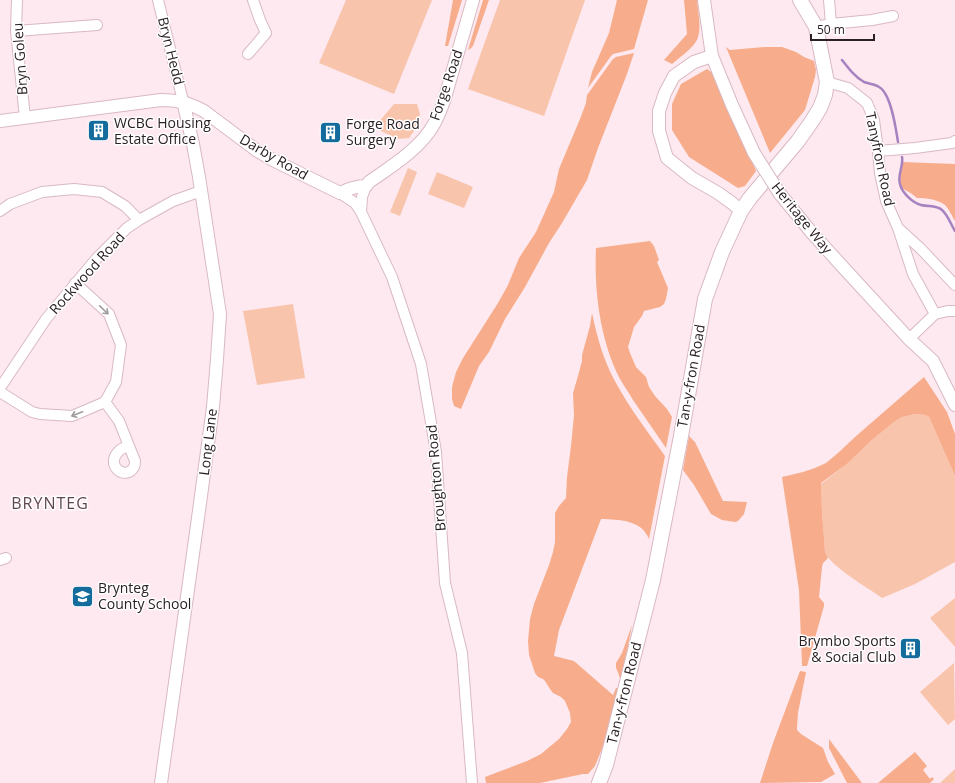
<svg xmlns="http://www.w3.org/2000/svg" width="955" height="783" viewBox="0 0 955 783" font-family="'Open Sans',sans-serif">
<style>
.green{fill:#f9c4ac}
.forest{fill:#f7ad8b}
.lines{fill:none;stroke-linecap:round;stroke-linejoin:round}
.stream{stroke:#a782c0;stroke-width:2.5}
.minor-casing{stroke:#d9b9c2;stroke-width:12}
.tertiary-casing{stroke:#d9b9c2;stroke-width:14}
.secondary-casing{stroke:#d9b9c2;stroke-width:16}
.minor{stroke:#fff;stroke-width:10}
.tertiary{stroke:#fff;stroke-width:12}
.secondary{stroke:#fff;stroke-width:14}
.tertiary-bridge-casing{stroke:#d9b9c2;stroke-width:14;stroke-linecap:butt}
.tertiary-bridge{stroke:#fff;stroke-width:12}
.oneway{stroke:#a09b9c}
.labels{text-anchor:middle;stroke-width:3;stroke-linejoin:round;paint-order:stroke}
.street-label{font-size:14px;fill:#2b2023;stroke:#fff}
.poi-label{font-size:14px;fill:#2b2023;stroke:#fff;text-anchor:start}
.quarter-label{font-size:16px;letter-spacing:1px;fill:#60464e;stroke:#fff}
</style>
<rect width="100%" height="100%" fill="#fde9ef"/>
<!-- green -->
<path class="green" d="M 346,0 L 432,0 L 394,94 L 319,63 Z
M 500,0 L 585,0 L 544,116 L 468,89 Z
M 394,104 L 417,104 L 420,114 L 416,128 L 409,138 L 396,139 L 392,136 L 381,131 L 377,124 Z
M 408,168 L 417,172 L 400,216 L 390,212 Z
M 437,172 L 473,187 L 464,208 L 428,194 Z
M 293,304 L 305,378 L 257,385 L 243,311 Z
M 916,414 L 925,415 L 929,417 L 955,476 L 955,562 L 915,584 L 882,598 C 867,587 833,568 825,553 L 822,511 L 821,484 L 847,464 L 872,440 L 894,422 L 902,417 Z
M 955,598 L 955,647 L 930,618 Z
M 954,663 L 955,719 L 948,725 L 920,692 Z
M 955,769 L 955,783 L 940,783 Z"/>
<!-- forest -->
<path class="forest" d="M 453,0 L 462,0 L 448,46 L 445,46 Z
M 483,0 L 489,0 L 473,46 L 470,49 L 468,50 Z
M 617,0 L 648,0 L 634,49 L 613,54 L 611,56 L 588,88 L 592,72 L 609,33 Z
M 684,0 L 697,0 C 698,12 703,33 695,43 C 690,50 679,58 672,64 L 664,60 L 687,34 Z
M 726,47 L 730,50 L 765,47 L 782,47 L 796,52 L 804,57 L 814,61 L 816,70 L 815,77 L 805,110 L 770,153 Z
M 634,53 L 627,74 L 598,148 L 587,180 L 562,223 L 549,243 L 525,287 L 505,319 L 489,352 L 479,366 L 461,409 L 454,406 L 452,399 L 452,387 L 456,372 L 463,358 L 498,303 L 508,285 L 519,258 L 536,232 L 554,192 L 559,169 L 580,119 L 586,103 L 587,95 L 613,59 L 616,57 Z
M 707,69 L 714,74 L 756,171 L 745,186 L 738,188 L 689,157 L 672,130 L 672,104 L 681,84 Z
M 902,162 L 955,164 L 955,221 C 952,216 949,209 945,205 C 937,199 926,198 917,198 L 912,194 L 902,188 L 900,180 Z
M 650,241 L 654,246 L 659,260 L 657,262 L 668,288 L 666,299 L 664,304 L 660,307 L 644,311 L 642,316 L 634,327 L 628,347 L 630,353 L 636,367 L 646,377 L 649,387 L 655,396 L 667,409 L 672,417 L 666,448 C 655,432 644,416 633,400 C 629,393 624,386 620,379 C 600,340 594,291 596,248 Z
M 592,313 C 597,337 604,362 616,383 C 630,409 648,432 665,456 L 649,539 C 641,519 619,520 601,519 L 559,630 L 554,656 L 574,661 L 613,695 L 616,688 L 617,688 L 619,693 L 615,717 L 595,766 L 588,774 L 583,774 L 540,783 L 486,783 L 485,777 L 527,761 L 541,754 L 559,739 L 567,729 L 571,722 L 570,713 L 565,701 L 561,697 L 553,693 L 550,689 L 545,681 L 543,679 L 538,677 L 535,673 L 529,655 L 528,641 L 530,619 L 534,604 L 549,565 L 553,552 L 555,542 L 555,513 L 559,506 L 566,498 L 567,477 L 571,446 L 574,415 L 573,393 L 578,376 L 582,361 L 582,355 L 590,326 Z
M 924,377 L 947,412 L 955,434 L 955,476 L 929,417 L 925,415 L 916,414 L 902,417 L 894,422 L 872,440 L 847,464 L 821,483 L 822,511 L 825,552 L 828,558 L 823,563 L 822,567 L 819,597 L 824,603 L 824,606 L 807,666 L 802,666 L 799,590 L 782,477 L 803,472 L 815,468 L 826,463 L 838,453 L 855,437 Z
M 689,436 L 695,442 L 723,501 L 747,502 L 744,514 L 738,521 L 735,522 L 722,520 L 711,514 L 694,485 L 683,470 Z
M 632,625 L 622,677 L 619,677 L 619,675 L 616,668 L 616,663 L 622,653 Z
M 800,671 L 806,672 L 798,713 L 797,727 L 797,730 L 801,734 L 823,748 L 828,762 L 835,774 L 821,782 L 760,783 L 773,743 Z
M 829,739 L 862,783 L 847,783 L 829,748 Z
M 915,752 L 927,766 L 923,770 L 930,779 L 932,777 L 934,779 L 930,783 L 878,783 Z"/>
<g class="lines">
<!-- stream -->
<path class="stream" d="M 842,60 C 849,69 855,77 864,82 C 869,84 875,84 879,87 C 891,93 896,129 898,142
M 902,157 C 904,165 897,175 900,184 C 902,193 913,203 921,205 C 929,207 936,205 942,210 C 948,215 951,225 955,231"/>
<defs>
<path id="minor" d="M 17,0 L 16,31 L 25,118
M 158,0 L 183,101
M 831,24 L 872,20 L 893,16
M 816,27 L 831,24 L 829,0
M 16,31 L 97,25
M 248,54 L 266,33 L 260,20 L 253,0
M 827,82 L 848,88 L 867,103 L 874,120 L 878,151 L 880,173 L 886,201 L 898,228 L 921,249 L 955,285
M 878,151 L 915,148 L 952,143 L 955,141
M 340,193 L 355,203 L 361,212 L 392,277 L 421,364 L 436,452 L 445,583 L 462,653 L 472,783
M 0,211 L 10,204 L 42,192 L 74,189 L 102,192 L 125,206 L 139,220
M 361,212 L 362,197 L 366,186
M 898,228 L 913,274 L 935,314
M 909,339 L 935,314 L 948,311 L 955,311
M 0,388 L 46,319 L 96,259 L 127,228 L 139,220 L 173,201 L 201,191
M 0,392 L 32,412 L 40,414 L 72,416 L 105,402 L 116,382 L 121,345 L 109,314 L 75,283
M 105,402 L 119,421 L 135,461 C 135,463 135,465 134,467 C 126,482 103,465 120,450 C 123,448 126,447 128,445
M 0,560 L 6,558"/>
<path id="tertiary" d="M 704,0 L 712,56 L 732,105 L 754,153
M 712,56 L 694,62 L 674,76 L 665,93 L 659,111 L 659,131 L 667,158 L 692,178 L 718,193 L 732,203 L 741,211
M 0,121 L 161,100 C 178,100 189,103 204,111 L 256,150 L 273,160 L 340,193 C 348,189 357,186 366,186 L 369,182 C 392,166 420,149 434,124 C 438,117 441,109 444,101 L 473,0
M 780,194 L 812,233 L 841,265 L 909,339 L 933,361 L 955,405
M 161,783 L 198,518 L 213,407 L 217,359 L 220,314 L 199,177 L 193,144 L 183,101"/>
<path id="secondary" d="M 599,783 L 606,765 L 653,580 L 681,436 L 705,299 L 722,252 L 741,211 L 750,198 L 798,141 L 812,121 L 820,108 L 825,95 L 827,82 L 816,27 L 800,0"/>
</defs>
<!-- minor casing -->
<use href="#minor" class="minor-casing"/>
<!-- tertiary casing -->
<use href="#tertiary" class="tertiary-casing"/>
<!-- secondary casing -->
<use href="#secondary" class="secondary-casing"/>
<!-- minor -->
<use href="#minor" class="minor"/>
<!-- tertiary -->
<use href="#tertiary" class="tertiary"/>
<!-- secondary -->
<use href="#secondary" class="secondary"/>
<defs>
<path id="tertiary-bridge" d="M 754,153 L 780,194"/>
</defs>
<!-- tertiary-bridge casing -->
<use href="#tertiary-bridge" class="tertiary-bridge-casing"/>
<!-- tertiary-bridge -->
<use href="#tertiary-bridge" class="tertiary-bridge"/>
</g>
<!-- one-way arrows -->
<defs><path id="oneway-shaft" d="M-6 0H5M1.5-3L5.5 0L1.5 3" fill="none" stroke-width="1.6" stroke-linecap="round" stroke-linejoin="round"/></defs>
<g class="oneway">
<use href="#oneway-shaft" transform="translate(104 310) rotate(44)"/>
<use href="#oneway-shaft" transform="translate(77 414) rotate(159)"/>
</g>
<!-- icons -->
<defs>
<symbol id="building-square" viewBox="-11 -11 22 22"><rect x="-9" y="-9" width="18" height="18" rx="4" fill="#136c9c" stroke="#fff"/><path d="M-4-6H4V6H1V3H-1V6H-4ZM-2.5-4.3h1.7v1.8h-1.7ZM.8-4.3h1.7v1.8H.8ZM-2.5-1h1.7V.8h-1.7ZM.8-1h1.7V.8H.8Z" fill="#fff"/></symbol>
<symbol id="school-square" viewBox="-11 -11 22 22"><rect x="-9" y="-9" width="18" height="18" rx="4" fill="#136c9c" stroke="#fff"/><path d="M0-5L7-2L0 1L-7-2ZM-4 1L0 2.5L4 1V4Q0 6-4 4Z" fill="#fff"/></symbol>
</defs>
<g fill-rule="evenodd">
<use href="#building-square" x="86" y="118" width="25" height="25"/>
<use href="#building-square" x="318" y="120" width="25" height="25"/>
<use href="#school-square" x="70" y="584" width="25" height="25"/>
<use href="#building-square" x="898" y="636" width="25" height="25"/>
</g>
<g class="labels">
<!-- street labels -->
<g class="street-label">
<text transform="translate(171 51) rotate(76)" y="5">Bryn Hedd</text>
<text transform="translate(20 59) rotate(-94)" y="5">Bryn Goleu</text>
<text transform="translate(446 85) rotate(-71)" y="5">Forge Road</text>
<text transform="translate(274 157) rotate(30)" y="5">Darby Road</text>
<text transform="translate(880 159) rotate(78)" y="5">Tanyfron Road</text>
<text transform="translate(802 218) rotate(51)" y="5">Heritage Way</text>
<text transform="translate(87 273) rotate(-48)" y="5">Rockwood Road</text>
<text transform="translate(691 376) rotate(-80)" y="5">Tan-y-fron Road</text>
<text transform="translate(208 442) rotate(-83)" y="5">Long Lane</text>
<text transform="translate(436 478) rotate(-95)" y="5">Broughton Road</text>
<text transform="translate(624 693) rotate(-76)" y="5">Tan-y-fron Road</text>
</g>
<!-- poi labels -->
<g class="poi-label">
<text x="114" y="128">WCBC Housing<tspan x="114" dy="16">Estate Office</tspan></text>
<text x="346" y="129">Forge Road<tspan x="346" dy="16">Surgery</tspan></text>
<text x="98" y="593">Brynteg<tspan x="98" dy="16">County School</tspan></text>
<text x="896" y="646" text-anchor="end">Brymbo Sports<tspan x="896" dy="16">&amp; Social Club</tspan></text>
</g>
<!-- quarter labels -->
<g class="quarter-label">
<text x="50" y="509">BRYNTEG</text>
</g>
</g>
<!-- scale -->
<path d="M811 34v6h63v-6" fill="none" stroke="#2b2023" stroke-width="2"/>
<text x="817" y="34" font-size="12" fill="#2b2023" stroke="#ffffff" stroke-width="3" paint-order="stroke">50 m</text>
</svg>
